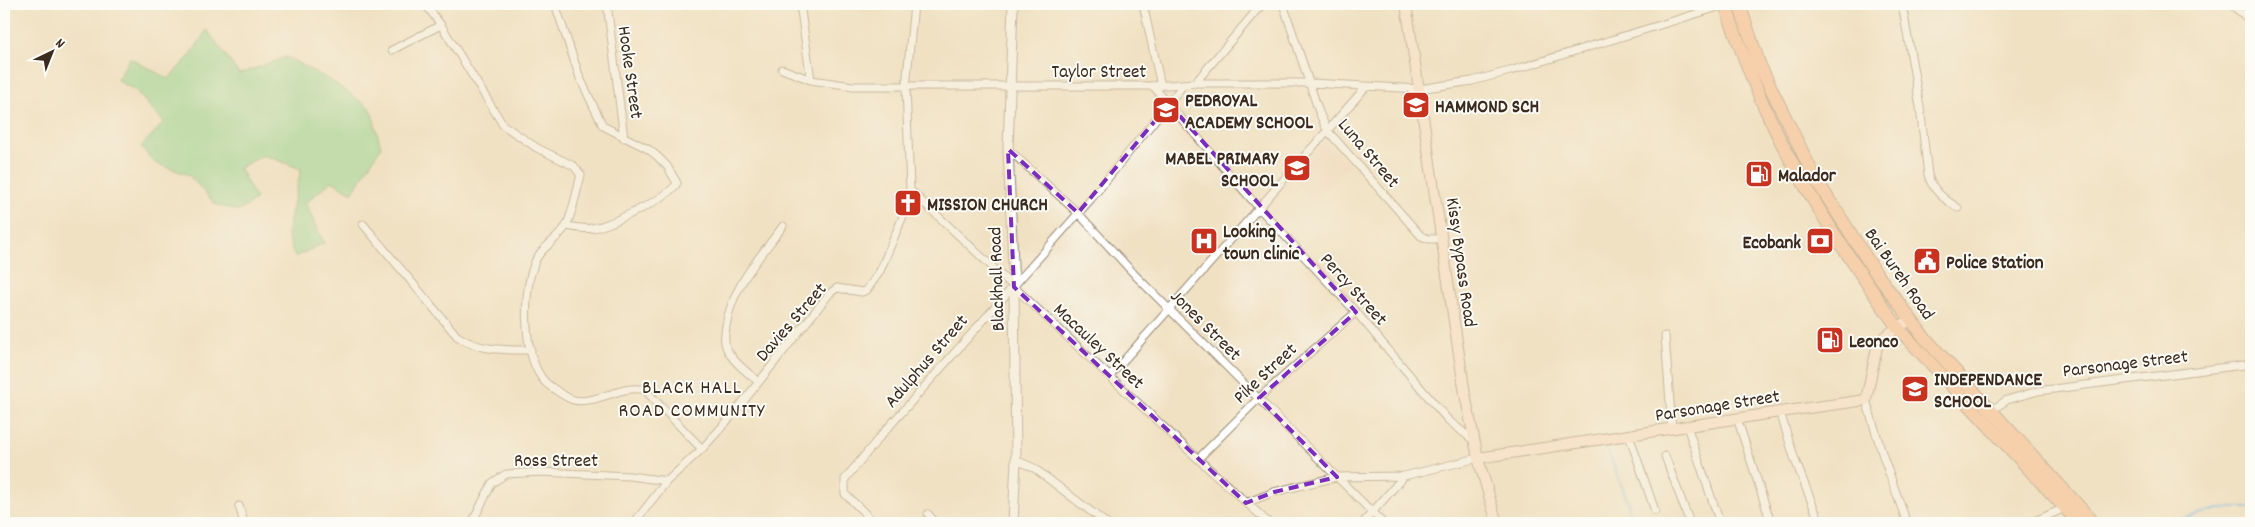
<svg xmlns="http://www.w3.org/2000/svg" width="2255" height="527" viewBox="0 0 2255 527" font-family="Dekko,sans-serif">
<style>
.built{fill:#f1d5bd}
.green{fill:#8ed590;stroke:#648057}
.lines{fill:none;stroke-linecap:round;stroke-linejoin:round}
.stream{stroke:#71b6e8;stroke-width:2.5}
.minor-casing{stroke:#968670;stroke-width:9}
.tertiary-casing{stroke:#968670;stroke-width:11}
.secondary-casing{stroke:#968670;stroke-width:12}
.trunk-casing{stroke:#968670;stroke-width:14}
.minor{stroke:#fff;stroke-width:7}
.tertiary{stroke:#fff;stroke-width:9}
.secondary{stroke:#fee3d2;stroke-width:10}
.trunk{stroke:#fcba8e;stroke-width:12}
.marked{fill:none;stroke:#7b2cbf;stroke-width:4;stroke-dasharray:10 6;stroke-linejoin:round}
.labels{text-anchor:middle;stroke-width:4;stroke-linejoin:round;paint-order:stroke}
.street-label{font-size:19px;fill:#3b2a1e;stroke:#fdfcf7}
.poi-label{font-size:19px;font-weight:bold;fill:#3b2a1e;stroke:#fdfcf7;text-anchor:start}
.neighbourhood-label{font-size:20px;letter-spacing:1px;fill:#3b2a1e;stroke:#fdfcf7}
</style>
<rect width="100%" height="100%" fill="#fdfcf7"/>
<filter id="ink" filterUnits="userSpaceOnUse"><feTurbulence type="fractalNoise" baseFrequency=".02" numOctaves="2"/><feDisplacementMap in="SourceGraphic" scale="10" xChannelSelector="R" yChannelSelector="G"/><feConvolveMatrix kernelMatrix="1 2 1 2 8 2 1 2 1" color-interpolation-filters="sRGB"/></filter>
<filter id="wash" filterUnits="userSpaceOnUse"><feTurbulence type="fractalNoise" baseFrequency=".0096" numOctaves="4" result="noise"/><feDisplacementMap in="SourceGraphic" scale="20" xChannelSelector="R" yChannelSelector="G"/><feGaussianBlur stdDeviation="1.12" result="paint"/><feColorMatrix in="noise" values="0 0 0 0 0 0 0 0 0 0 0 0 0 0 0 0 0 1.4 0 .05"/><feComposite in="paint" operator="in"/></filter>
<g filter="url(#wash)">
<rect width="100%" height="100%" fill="#f0e1c3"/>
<!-- built -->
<path class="built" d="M 1323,141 L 1349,164 L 1312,201 L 1292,176 Z"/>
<!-- green -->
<path class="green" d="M 207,30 L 239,74 L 287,57 L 333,82 L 371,109 L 381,147 L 352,193 L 332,181 L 305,203 L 324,243 L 295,257 L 287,234 L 301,169 L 264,155 L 239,168 L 256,199 L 240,211 L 216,205 L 189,175 L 155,163 L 141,147 L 164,122 L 135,90 L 117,80 L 130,58 L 168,79 L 190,56 Z"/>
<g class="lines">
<!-- stream -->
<path class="stream" d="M 1607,449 L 1628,502 L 1631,523
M 2173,523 L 2174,521 L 2222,508 L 2251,508"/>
</g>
</g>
<g filter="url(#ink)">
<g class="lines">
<defs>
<path id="minor" d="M 425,4 L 441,25 L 503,125 L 537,148 L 574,166 L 581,175 C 577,189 573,213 566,226 C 558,240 539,248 534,264 C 523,294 522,356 545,382 C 548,385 553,388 557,391 C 562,394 568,399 574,400 C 596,405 624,383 645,390 L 702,449
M 555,4 L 580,78 L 603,126 L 648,149 L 657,156 L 667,166 L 677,183 C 669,198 610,225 593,228 C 584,230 574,227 566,226
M 607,4 L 624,138
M 800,4 L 811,80
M 1143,4 L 1161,86
M 1283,4 L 1319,112 L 1327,130 L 1421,236 L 1429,239 L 1442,239
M 1902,4 L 1920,107 L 1928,175 C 1933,191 1944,199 1958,208
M 2231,4 L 2251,21
M 392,50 L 441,25
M 782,69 L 811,80 L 853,86 L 1153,86 L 1195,83 L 1311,83 L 1419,89 L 1472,81 L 1510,71 L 1725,5
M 1195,83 L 1262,4
M 1153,86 L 1259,208 L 1356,312 L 1448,420 L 1474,441
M 1008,149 L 1078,213 L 1136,276 L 1383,523
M 910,190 L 1198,459 L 1269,523
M 363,224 L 457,336 C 479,351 504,350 531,350
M 1665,336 L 1672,429
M 1110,376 L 1365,88
M 759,382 C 748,373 733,362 727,349 C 723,341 725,333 726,326 C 732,286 760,257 783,226
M 1866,400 L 1883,456 L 1907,523
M 1780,412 L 1795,460 L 1820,523
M 1989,412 L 2007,400 L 2038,391 L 2251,364
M 1737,418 L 1771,523
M 1687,426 L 1720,523
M 1629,435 L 1655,511
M 1665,456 L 1690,523
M 1198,459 L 1259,398 L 1356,312
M 1016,460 L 1034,468 L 1106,523
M 1246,503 L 1274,492 L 1337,477 L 1404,476 L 1478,458
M 239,506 L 244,523
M 928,514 L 936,523
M 472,523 L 492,483 L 506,474 L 541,472 L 630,476 L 667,481
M 634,523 L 667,481 L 702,449 L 730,418 L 830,293 L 837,288 L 862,292 L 867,290 L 880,271 L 906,209 L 910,190 L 906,87 L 914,4
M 875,523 L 845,494 L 845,479 L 879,438 L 1091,199 L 1184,84
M 1363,523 L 1404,476
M 2030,523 L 2065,508"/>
<path id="tertiary" d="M 1013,4 L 1008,149 L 1014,287 L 1016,460 L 1013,523"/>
<path id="secondary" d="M 1406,4 L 1465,394 L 1478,458 L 1497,523
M 1478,458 L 1780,412 L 1866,400 L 1877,347 L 1885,336 L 1910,320"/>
<path id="trunk" d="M 1725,4 C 1738,42 1752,81 1769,117 C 1804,192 1851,261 1898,328 L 2079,523
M 1739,4 L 1760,66 L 1815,178 L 1876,273 L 1924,337 L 2094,523"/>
</defs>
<!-- minor casing -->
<use href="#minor" class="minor-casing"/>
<!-- tertiary casing -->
<use href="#tertiary" class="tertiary-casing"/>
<!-- secondary casing -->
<use href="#secondary" class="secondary-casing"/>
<!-- trunk casing -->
<use href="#trunk" class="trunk-casing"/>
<!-- minor -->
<use href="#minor" class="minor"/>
<!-- tertiary -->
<use href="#tertiary" class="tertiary"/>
<!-- secondary -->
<use href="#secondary" class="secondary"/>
<!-- trunk -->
<use href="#trunk" class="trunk"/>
</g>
</g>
<!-- marked area -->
<path d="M0 0H2255V527H0ZM 1169,104 L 1356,312 L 1259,398 L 1337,477 L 1274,492 L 1246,503 L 1014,287 L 1008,149 L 1078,213 Z" fill="#f0e1c3" fill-opacity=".55" fill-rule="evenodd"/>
<path class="marked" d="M 1169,104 L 1356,312 L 1259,398 L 1337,477 L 1274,492 L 1246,503 L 1014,287 L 1008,149 L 1078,213 Z"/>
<!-- icons -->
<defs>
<symbol id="school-square" viewBox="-11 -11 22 22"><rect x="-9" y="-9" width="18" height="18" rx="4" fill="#c8321e" stroke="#fdfcf7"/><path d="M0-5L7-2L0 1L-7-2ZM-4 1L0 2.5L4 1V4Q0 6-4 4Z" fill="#fff"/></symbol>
<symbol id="fuel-square" viewBox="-11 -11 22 22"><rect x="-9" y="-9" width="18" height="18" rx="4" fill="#c8321e" stroke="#fdfcf7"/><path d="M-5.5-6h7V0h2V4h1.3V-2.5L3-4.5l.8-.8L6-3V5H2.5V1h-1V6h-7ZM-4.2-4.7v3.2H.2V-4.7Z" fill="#fff"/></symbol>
<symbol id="church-square" viewBox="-11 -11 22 22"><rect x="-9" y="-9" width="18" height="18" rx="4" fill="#c8321e" stroke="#fdfcf7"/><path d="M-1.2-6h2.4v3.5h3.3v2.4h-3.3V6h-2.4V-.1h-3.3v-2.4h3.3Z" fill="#fff"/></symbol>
<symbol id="hospital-square" viewBox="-11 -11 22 22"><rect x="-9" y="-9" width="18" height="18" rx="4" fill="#c8321e" stroke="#fdfcf7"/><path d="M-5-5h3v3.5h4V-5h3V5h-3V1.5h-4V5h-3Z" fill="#fff"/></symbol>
<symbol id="bank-square" viewBox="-11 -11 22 22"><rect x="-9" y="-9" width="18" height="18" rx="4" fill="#c8321e" stroke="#fdfcf7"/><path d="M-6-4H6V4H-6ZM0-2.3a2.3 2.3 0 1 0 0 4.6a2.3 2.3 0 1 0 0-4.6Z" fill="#fff"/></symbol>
<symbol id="civic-square" viewBox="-11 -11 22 22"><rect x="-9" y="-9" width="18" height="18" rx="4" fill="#c8321e" stroke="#fdfcf7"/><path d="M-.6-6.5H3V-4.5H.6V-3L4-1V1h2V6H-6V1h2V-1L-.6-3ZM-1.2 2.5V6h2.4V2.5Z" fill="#fff"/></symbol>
</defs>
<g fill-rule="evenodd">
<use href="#school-square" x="1400" y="89" width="32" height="32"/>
<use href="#school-square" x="1150" y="94" width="32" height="32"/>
<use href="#school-square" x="1281" y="152" width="32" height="32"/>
<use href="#fuel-square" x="1743" y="158" width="32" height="32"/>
<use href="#church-square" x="892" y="187" width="32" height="32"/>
<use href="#hospital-square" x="1188" y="225" width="32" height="32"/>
<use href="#bank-square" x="1804" y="225" width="32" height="32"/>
<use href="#civic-square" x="1911" y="245" width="32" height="32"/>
<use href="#fuel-square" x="1814" y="324" width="32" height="32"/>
<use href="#school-square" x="1899" y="373" width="32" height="32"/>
</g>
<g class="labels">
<!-- street labels -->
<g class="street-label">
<text x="1099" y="77">Taylor Street</text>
<text transform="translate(632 72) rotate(82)" y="7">Hooke Street</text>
<text transform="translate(1370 152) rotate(50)" y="7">Luna Street</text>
<text transform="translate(1463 262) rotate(82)" y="7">Kissy Bypass Road</text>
<text transform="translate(1901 273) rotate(55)" y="7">Bai Bureh Road</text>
<text transform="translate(995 279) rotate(-92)" y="7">Blackhall Road</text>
<text transform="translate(1355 288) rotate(48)" y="7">Percy Street</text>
<text transform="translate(790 321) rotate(-49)" y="7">Davies Street</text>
<text transform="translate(1207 324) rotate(45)" y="7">Jones Street</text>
<text transform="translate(1100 345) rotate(43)" y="7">Macauley Street</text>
<text transform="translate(925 360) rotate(-49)" y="7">Adulphus Street</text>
<text transform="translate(2125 362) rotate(-7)" y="7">Parsonage Street</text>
<text transform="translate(1264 372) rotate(-43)" y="7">Pike Street</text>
<text transform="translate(1717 404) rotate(-9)" y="7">Parsonage Street</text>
<text x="556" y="466">Ross Street</text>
</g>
<!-- poi labels -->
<g class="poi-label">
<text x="1185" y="106">PEDROYAL<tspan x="1185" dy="22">ACADEMY SCHOOL</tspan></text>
<text x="1435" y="112">HAMMOND SCH</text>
<text x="1278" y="164" text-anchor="end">MABEL PRIMARY<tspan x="1278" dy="22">SCHOOL</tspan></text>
<text x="1778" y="181">Malador</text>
<text x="927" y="210">MISSION CHURCH</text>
<text x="1223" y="237">Looking<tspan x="1223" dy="22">town clinic</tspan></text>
<text x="1801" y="248" text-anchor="end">Ecobank</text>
<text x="1946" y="268">Police Station</text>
<text x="1849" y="347">Leonco</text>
<text x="1934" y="385">INDEPENDANCE<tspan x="1934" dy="22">SCHOOL</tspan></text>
</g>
<!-- neighbourhood labels -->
<g class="neighbourhood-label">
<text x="692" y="393">BLACK HALL<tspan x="692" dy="23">ROAD COMMUNITY</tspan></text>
</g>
</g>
<!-- margin -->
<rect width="2255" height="527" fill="none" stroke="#fdfcf7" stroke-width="20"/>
<!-- north arrow -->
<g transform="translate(52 52) rotate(43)" stroke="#fdfcf7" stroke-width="4" paint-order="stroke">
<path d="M0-4L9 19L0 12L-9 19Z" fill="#3b2a1e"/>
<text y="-8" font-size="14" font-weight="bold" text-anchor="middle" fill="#3b2a1e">N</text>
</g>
</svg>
